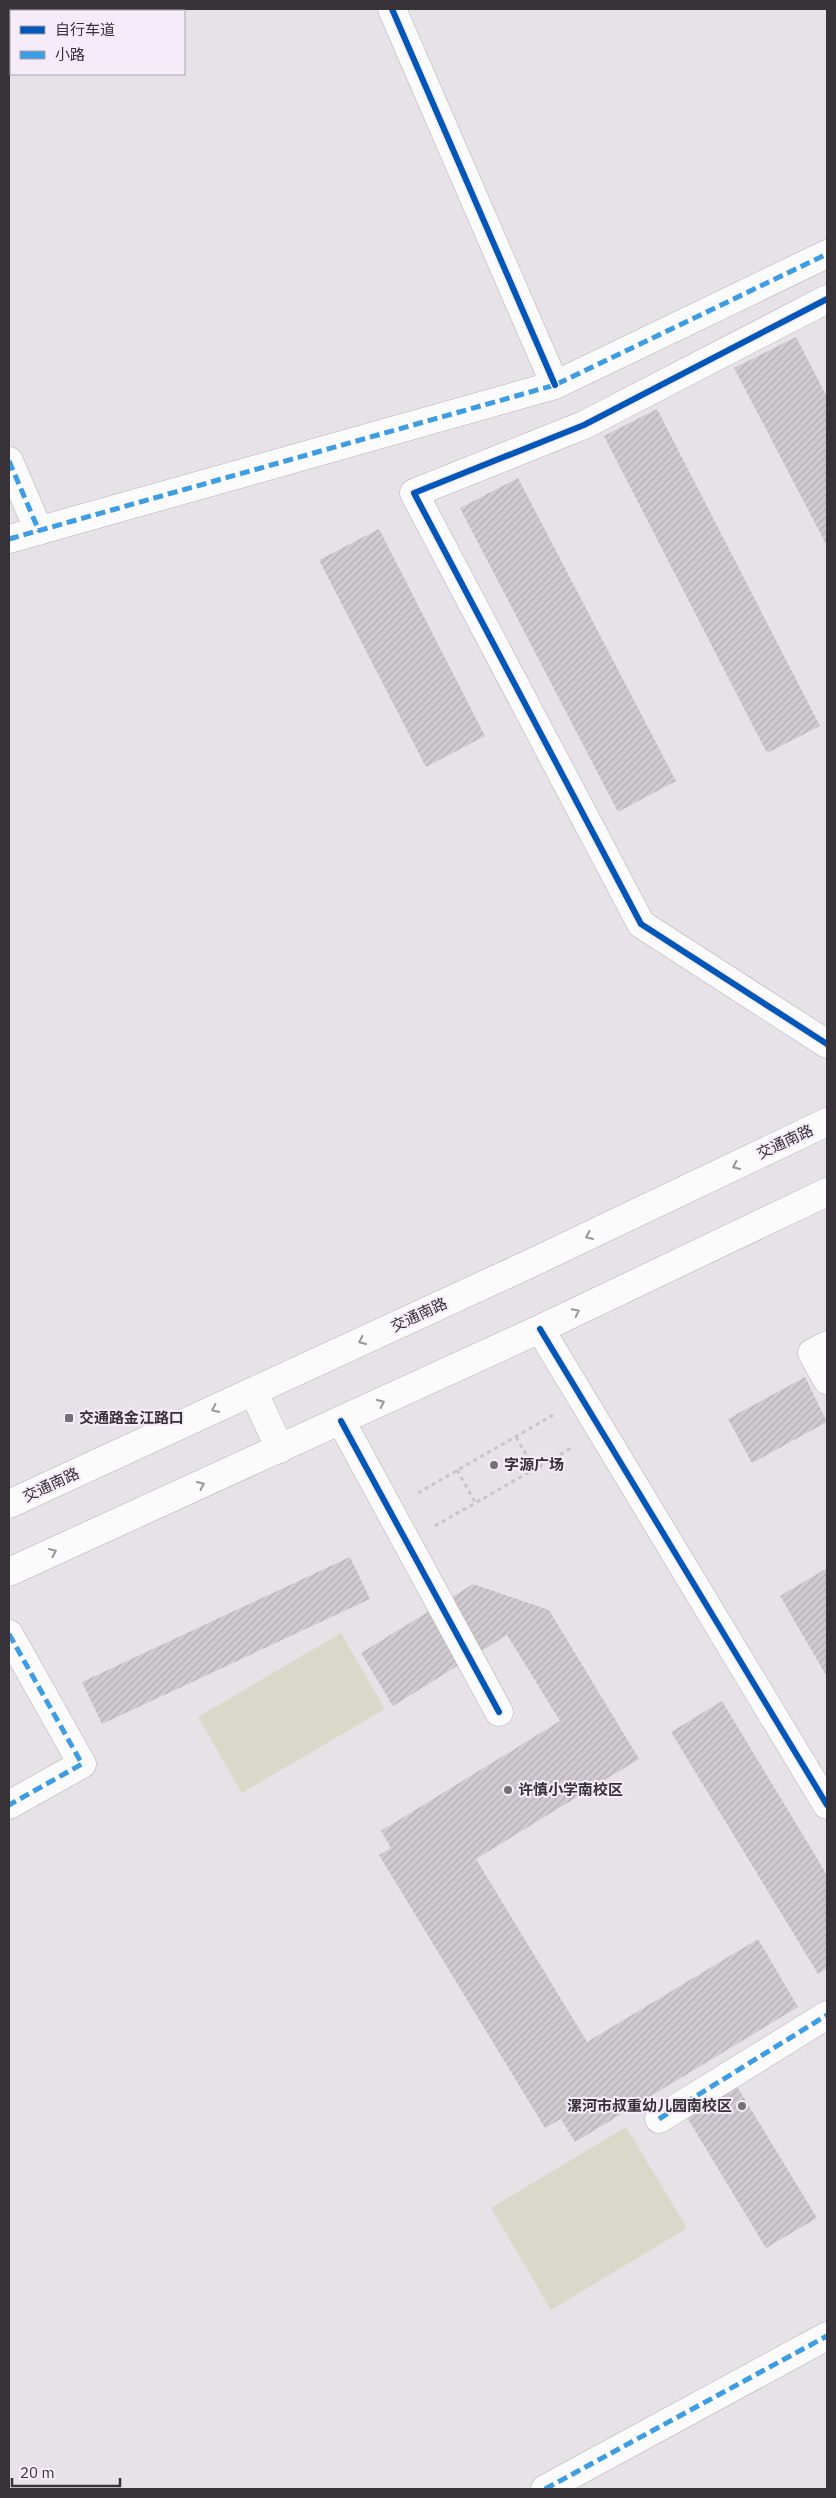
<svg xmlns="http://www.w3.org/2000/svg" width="836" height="2498" viewBox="0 0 836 2498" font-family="'IBM Plex Sans','Noto Sans SC',sans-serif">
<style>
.grass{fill:#dad9c9}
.building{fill:url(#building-hatch)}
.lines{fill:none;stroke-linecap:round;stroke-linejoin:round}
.minor-casing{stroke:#b4b0b5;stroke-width:29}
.secondary-casing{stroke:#b4b0b5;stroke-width:29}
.path{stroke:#c6c5c7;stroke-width:3;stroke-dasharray:4 4;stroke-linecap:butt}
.minor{stroke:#fbfbfc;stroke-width:28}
.secondary{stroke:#fbfbfc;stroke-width:28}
.quiet{stroke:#3e9de2;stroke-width:5;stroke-dasharray:10 5;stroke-linecap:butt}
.cycleway-casing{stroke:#f6ecf9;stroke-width:9}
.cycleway{stroke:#0057b8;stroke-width:6}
.oneway{stroke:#98969a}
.poi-dot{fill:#747075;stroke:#f6ecf9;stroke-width:2}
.labels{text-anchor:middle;stroke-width:4;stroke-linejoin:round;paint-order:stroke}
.street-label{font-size:15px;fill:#363237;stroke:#f6ecf9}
.poi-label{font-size:15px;font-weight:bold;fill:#363237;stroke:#f6ecf9;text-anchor:start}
</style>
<defs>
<pattern id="building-hatch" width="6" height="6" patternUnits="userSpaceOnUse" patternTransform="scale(1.25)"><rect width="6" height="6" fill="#cfcbd0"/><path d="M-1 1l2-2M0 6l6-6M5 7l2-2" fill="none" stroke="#b2afb3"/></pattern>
</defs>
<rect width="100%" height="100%" fill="#e7e2e8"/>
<!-- grass -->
<path class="grass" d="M 341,1633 L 385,1709 L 242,1793 L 198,1717 Z
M 626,2127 L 687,2228 L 551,2310 L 491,2208 Z"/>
<!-- building -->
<path class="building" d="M 796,337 L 827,397 L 827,546 L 734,368 Z
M 657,409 L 820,726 L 767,753 L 604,436 Z
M 518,478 L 676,781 L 618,812 L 460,508 Z
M 379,529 L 485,736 L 426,767 L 319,560 Z
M 805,1377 L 827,1422 L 752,1463 L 728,1419 Z
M 350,1557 L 370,1599 L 102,1724 L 82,1682 Z
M 827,1568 L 827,1677 L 780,1596 Z
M 473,1584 L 549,1610 L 639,1759 L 476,1859 L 587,2042 L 758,1939 L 798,2007 L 575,2142 L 561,2119 L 545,2128 L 379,1855 L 391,1848 L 381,1831 L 560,1721 L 507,1635 L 393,1706 L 361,1653 Z
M 722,1701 L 827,1875 L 827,1968 L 818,1974 L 671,1732 Z
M 735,2083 L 817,2218 L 766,2248 L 685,2114 Z"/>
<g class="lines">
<defs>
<path id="minor" d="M 392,9 L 555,385
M 827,299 L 584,425 L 414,493 L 641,924 L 827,1044
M 9,461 L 39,531
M 9,539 L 555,385 L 827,254
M 540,1329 L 827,1805
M 827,1345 L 812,1353 L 827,1380
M 341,1421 L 499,1712
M 9,1634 L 82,1764 L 9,1805
M 659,2119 L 827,2015
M 545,2489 L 827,2336"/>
<path id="secondary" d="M 253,1391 L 280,1449
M 9,1504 L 527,1265 L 827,1122
M 9,1572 L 540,1329 L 827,1192"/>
</defs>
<!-- minor casing -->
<use href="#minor" class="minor-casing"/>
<!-- secondary casing -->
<use href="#secondary" class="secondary-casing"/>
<!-- path -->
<path class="path" d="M 516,1437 L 534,1468
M 457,1470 L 475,1502
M 418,1493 L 553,1415
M 435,1526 L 573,1447"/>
<!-- minor -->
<use href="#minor" class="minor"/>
<!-- secondary -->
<use href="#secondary" class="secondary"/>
<!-- quiet -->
<path class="quiet" d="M 9,461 L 39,531
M 9,539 L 555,385 L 827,254
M 9,1634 L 82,1764 L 9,1805
M 659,2119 L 827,2015
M 545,2489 L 827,2336"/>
<defs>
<path id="cycleway" d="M 392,9 L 555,385
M 827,299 L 584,425 L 414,493 L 641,924 L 827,1044
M 540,1329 L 827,1805
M 341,1421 L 499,1712"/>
</defs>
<!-- cycleway casing -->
<use href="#cycleway" class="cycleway-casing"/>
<!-- cycleway -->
<use href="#cycleway" class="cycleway"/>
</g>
<!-- one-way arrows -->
<defs><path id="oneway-chevron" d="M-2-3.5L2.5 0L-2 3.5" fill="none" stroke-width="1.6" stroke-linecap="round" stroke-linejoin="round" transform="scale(1.25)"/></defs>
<g class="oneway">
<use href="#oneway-chevron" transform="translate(736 1166) rotate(155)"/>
<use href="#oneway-chevron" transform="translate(589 1236) rotate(155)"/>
<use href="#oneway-chevron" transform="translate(576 1312) rotate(-26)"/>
<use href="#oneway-chevron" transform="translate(362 1341) rotate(155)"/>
<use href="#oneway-chevron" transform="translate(381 1403) rotate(-25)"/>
<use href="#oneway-chevron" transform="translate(215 1409) rotate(155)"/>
<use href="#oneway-chevron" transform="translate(201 1485) rotate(-24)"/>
<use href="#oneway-chevron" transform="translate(53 1552) rotate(-24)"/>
</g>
<!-- markers -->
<g class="poi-dot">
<rect x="64" y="1413" width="10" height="10" rx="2.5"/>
<circle cx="494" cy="1465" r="5"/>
<circle cx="508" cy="1790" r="5"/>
<circle cx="742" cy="2106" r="5"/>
</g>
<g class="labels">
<!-- street labels -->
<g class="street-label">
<text transform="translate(785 1142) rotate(-25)" y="5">交通南路</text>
<text transform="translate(419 1315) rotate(-25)" y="5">交通南路</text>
<text transform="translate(51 1485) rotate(-25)" y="5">交通南路</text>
</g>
<!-- poi labels -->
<g class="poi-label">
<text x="79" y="1423">交通路金江路口</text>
<text x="504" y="1470">字源广场</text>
<text x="518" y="1795">许慎小学南校区</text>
<text x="732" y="2111" text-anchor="end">漯河市叔重幼儿园南校区</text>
</g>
</g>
<!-- border -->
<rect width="836" height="2498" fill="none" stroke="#363237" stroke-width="20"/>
<!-- legend -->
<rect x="10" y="10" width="175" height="65" fill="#f6ecf9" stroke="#a9a2ab"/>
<rect x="20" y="26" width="25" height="8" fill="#0057b8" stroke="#a9a2ab"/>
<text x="55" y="35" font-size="15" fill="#363237">自行车道</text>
<rect x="20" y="51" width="25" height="8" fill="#3e9de2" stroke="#a9a2ab"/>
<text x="55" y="60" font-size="15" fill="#363237">小路</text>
<!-- scale -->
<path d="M12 2478v8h108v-8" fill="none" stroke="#363237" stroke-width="2.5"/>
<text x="20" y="2478" font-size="15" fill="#363237" stroke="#f6ecf9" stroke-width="4" paint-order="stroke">20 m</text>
</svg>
